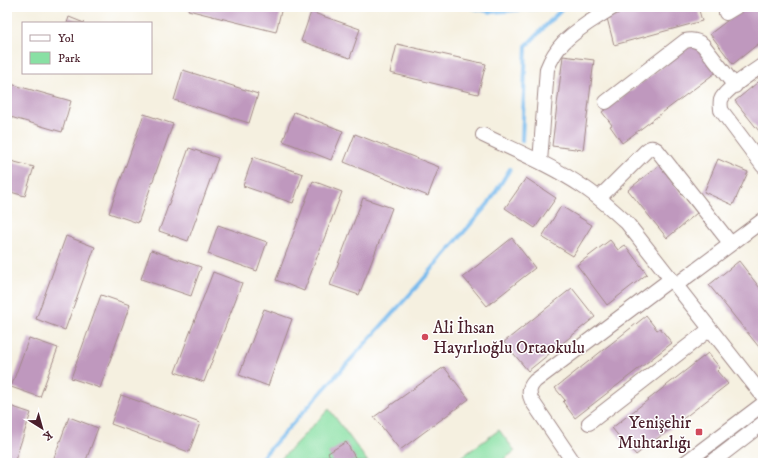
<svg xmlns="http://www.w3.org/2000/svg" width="770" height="470" viewBox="0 0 770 470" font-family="'IM FELL DW Pica',serif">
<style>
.green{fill:#89e0a4;stroke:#6a8068}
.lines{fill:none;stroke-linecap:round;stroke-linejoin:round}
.stream{stroke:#77baed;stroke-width:4}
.building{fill:#bf98be}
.minor-casing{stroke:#a08886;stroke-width:16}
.minor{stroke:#fff;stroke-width:14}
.poi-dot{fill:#d1495b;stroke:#fff;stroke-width:1.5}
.labels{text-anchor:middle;stroke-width:3;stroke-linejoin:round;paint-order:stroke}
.poi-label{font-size:17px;fill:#4a1f2b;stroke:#fff;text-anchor:start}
</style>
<rect width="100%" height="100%" fill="#fff"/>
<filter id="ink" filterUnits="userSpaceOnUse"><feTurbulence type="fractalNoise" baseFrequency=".025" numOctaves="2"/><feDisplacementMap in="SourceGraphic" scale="8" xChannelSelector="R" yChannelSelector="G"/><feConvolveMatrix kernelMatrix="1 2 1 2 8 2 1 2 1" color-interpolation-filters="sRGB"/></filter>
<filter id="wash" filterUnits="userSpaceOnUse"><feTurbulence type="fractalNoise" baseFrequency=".012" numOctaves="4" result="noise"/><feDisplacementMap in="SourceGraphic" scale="16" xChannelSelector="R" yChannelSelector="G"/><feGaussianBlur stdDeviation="0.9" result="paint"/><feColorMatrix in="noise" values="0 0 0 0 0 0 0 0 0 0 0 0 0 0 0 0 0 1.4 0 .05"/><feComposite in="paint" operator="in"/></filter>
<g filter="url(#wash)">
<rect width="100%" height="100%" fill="#f5f0e0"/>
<!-- green -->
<path class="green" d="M 329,409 L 368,462 L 277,463 Z
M 499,430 L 515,451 L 499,463 L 457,463 L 455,462 Z"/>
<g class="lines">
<!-- stream -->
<path class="stream" d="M 470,7 L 492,12 L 554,7
M 522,141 L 526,46 L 564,7
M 257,463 L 421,282 L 488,204 L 510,169"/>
</g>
<g id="blocks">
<!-- building -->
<path class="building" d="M 189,7 L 282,7 L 276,32 L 188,10 Z
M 634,7 L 698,7 L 702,21 L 614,45 L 606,14 Z
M 745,7 L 763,7 L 763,40 L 733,64 L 710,34 Z
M 311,12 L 360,29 L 350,58 L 301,41 Z
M 69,17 L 84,23 L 67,23 Z
M 694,43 L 719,70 L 622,143 L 610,126 L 612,125 L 602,112 Z
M 397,44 L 486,64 L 478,94 L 390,73 Z
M 563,56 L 594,60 L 583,150 L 552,146 Z
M 183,70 L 258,94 L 249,123 L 174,100 Z
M 763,78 L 763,136 L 735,101 Z
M 7,83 L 71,101 L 62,132 L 7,116 Z
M 294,112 L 343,131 L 331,160 L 283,141 Z
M 144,114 L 173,124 L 138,223 L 109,213 Z
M 355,134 L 439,167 L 428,196 L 344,162 Z
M 189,148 L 218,158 L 188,241 L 159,231 Z
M 253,157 L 303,174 L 293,203 L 243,186 Z
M 718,159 L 748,172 L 733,205 L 704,192 Z
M 7,160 L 34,167 L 25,196 L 7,191 Z
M 659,165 L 697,213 L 667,238 L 628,190 Z
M 526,178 L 556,198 L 535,228 L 505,208 Z
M 313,181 L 342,192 L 304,291 L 276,280 Z
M 363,198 L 392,208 L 359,295 L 330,285 Z
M 561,206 L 592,225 L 573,256 L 542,237 Z
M 218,225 L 267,242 L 257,271 L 208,254 Z
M 66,236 L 95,247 L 65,330 L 36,319 Z
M 512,238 L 535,268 L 487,306 L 463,277 Z
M 610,240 L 618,250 L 625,245 L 647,274 L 607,305 L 577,265 Z
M 151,250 L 201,267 L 191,296 L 141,279 Z
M 739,261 L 763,292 L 763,352 L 709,285 Z
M 213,272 L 242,283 L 204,382 L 175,372 Z
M 572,288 L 595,317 L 528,371 L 504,342 Z
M 101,295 L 130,305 L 100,388 L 71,378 Z
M 264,309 L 292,319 L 268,386 L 239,375 Z
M 646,316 L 657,330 L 660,328 L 672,343 L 575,418 L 563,402 L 565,400 L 555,388 Z
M 29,338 L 58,348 L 40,397 L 11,387 Z
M 708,353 L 720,368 L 717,371 L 728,384 L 636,455 L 626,443 L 625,444 L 612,428 Z
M 444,367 L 469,399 L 400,450 L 374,417 Z
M 121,395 L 200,423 L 189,452 L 111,424 Z
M 7,405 L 31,413 L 14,463 L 7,463 Z
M 69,417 L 98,428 L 85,463 L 52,463 Z
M 346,442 L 356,459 L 349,463 L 334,463 L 328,453 Z"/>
</g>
</g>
<g filter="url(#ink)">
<use href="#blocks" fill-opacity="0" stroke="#a08886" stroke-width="1"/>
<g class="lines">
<defs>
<path id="minor" d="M 726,13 L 736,7
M 763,65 C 753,72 724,90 721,100 C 720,104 721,107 721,110 L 763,166
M 606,102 L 685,41 C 692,39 697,40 703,45 L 735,86
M 483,135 C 516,151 551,165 582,186 C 598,196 613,210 627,223 L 763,396
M 540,162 L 547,69 C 556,46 568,37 588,23 C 596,18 605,12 614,7
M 599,198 L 646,151 C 650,147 653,147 657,150 L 731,244
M 676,285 L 763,220
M 589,423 L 710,329
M 574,463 L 532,401 C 528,393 529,387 535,381 L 671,279
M 685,463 L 763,404
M 711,463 L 763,423"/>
</defs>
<!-- minor casing -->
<use href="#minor" class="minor-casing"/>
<!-- minor -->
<use href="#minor" class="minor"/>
</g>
</g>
<!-- markers -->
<g class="poi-dot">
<circle cx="425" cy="337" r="4"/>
<rect x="695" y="428" width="8" height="8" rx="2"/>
</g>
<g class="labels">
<!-- poi labels -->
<g class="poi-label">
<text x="433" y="333">Ali İhsan<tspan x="433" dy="20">Hayırlıoğlu Ortaokulu</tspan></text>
<text x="691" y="428" text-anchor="end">Yenişehir<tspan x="691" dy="20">Muhtarlığı</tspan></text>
</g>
</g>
<!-- margin -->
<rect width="770" height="470" fill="none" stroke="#fff" stroke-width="24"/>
<!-- legend -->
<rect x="22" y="22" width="130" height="52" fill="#ffffff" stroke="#b7a5aa"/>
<rect x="30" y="35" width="20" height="6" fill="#ffffff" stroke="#b7a5aa"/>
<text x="58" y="42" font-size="12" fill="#4a1f2b">Yol</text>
<rect x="30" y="52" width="20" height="12" fill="#89e0a4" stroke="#b7a5aa"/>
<text x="58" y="62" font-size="12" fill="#4a1f2b">Park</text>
<!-- north arrow -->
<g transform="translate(42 428) rotate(143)" stroke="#ffffff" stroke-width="3" paint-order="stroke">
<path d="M0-3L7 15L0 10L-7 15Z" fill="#4a1f2b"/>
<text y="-6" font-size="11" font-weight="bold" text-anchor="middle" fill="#4a1f2b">K</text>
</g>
</svg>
